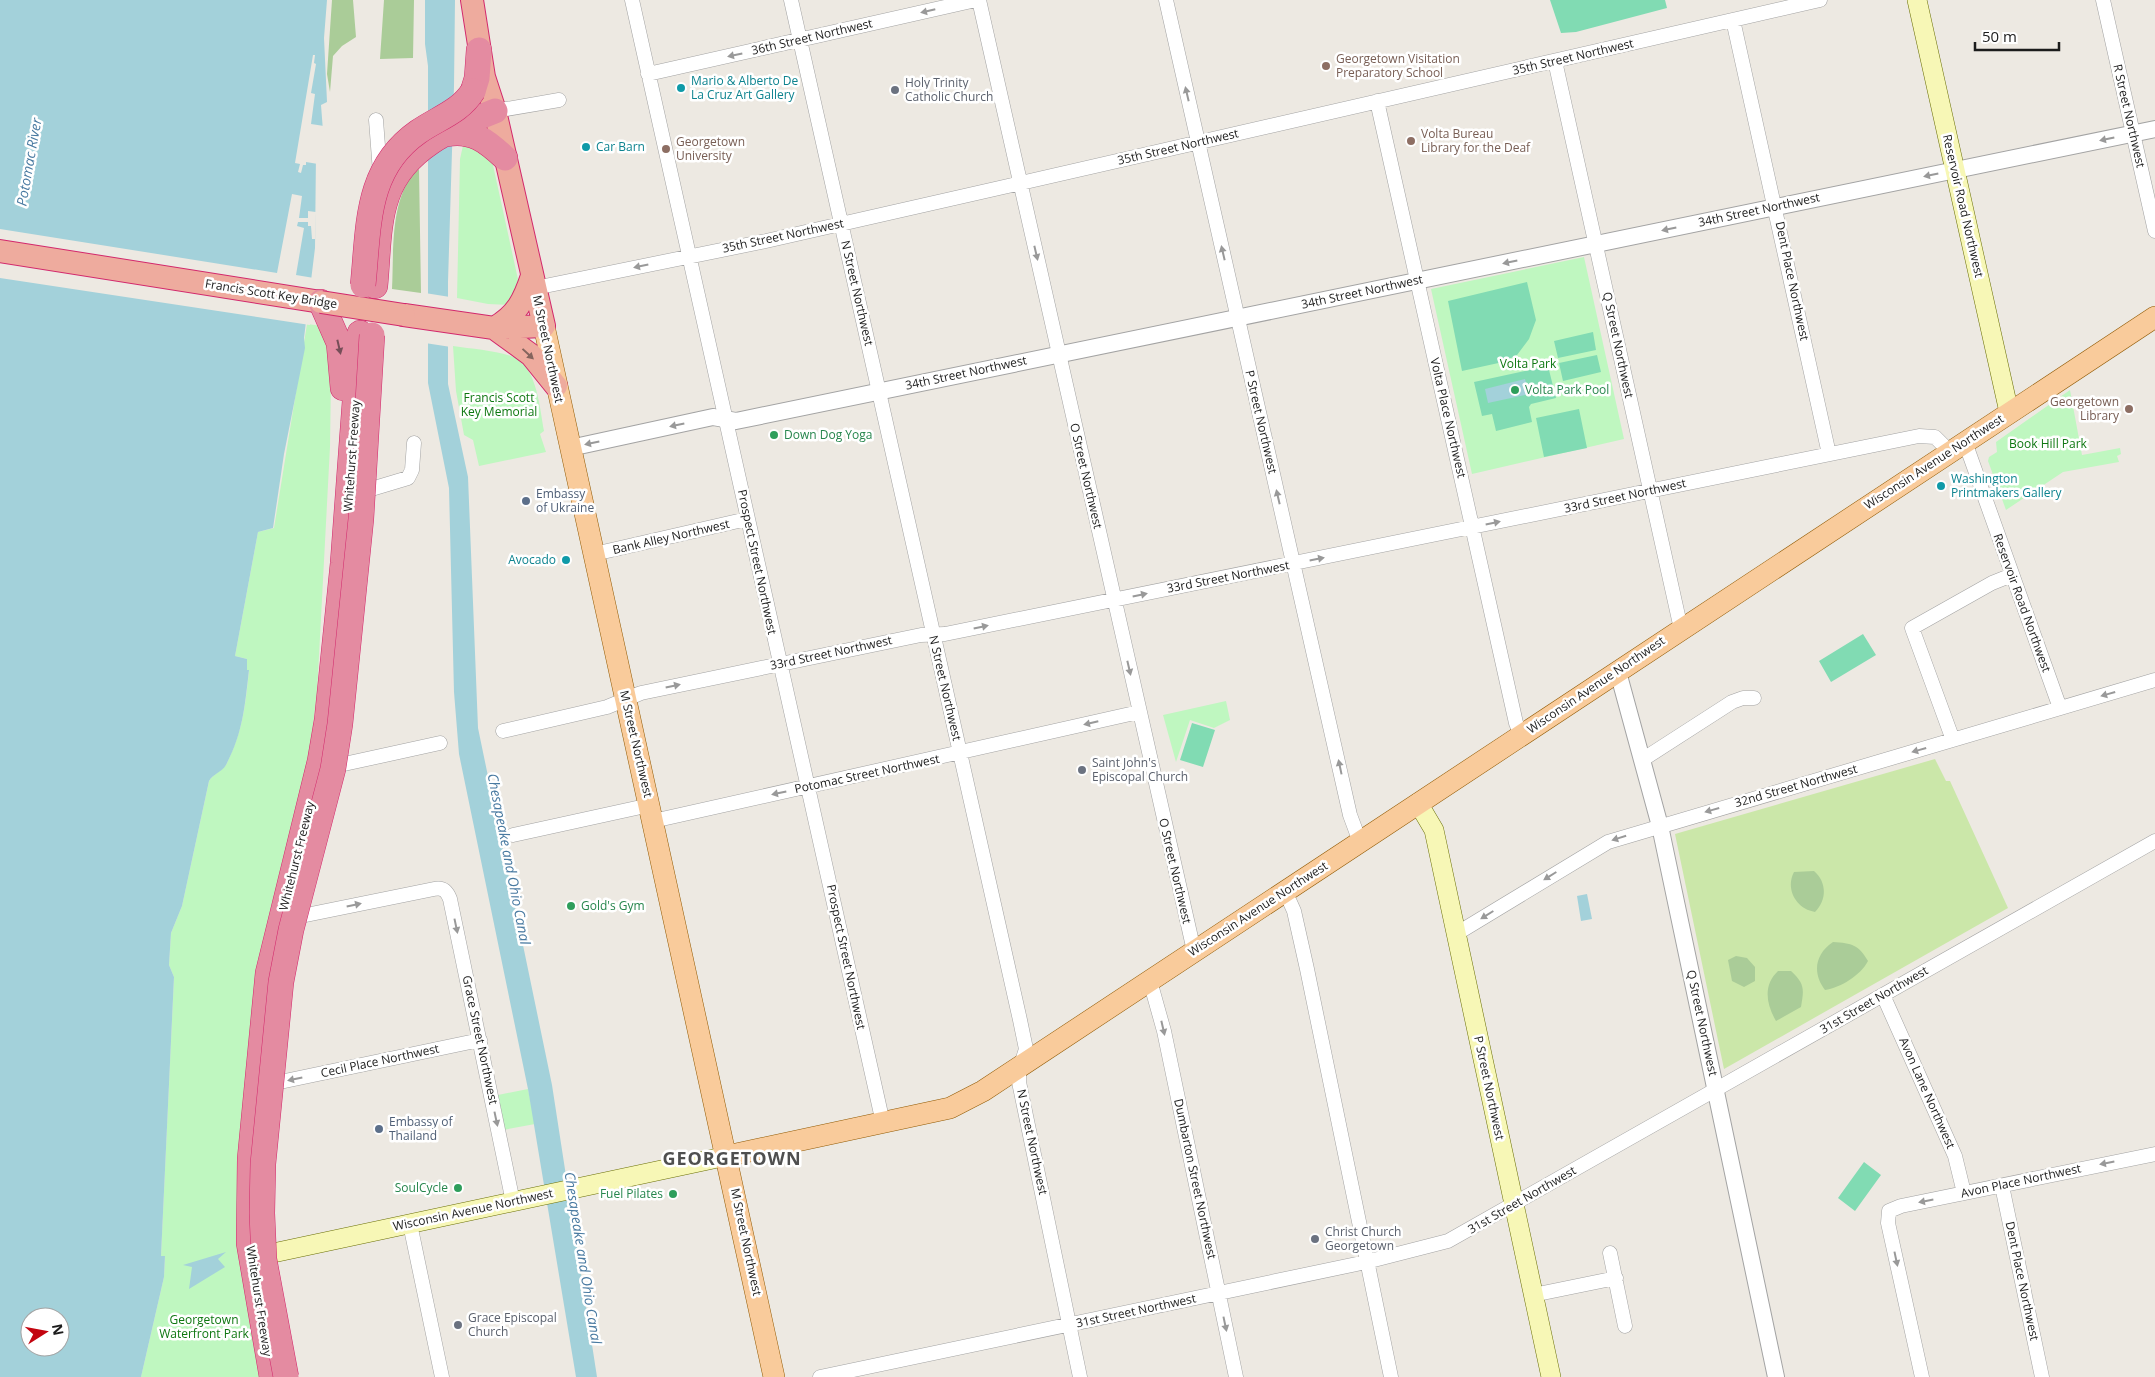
<svg xmlns="http://www.w3.org/2000/svg" width="2155" height="1377" viewBox="0 0 2155 1377" font-family="'Open Sans',sans-serif">
<style>
.grass{fill:#cbe7a9}
.forest{fill:#aacc98}
.park{fill:#bff7c0}
.pitch{fill:#81dbb3}
.water{fill:#a3d1da;fill-rule:evenodd}
.pier{fill:#ede9e2}
.lines{fill:none;stroke-linecap:round;stroke-linejoin:round}
.minor-casing{stroke:#a3a3a3;stroke-width:15}
.tertiary-casing{stroke:#a3a3a3;stroke-width:18}
.secondary-casing{stroke:#6a6f07;stroke-width:20}
.primary-casing{stroke:#915a04;stroke-width:22}
.trunk-casing{stroke:#d2286c;stroke-width:24}
.motorway-casing{stroke:#d2286c;stroke-width:26}
.minor{stroke:#fff;stroke-width:14}
.tertiary{stroke:#fff;stroke-width:16}
.secondary{stroke:#f7f7b6;stroke-width:19}
.primary{stroke:#f9cb9b;stroke-width:21}
.trunk{stroke:#eeab9e;stroke-width:22}
.motorway{stroke:#e48ba1;stroke-width:25}
.trunk-bridge-casing{stroke:#d2286c;stroke-width:24;stroke-linecap:butt}
.motorway-bridge-casing{stroke:#d2286c;stroke-width:26;stroke-linecap:butt}
.trunk-bridge{stroke:#eeab9e;stroke-width:22}
.motorway-bridge{stroke:#e48ba1;stroke-width:25}
.oneway{fill:#999}
.oneway2{fill:#764e58}
.oneway3{fill:#85645d}
.education-dot{fill:#8d6e63;stroke:#fff;stroke-width:2}
.culture-dot{fill:#0f9aa8;stroke:#fff;stroke-width:2}
.worship-dot{fill:#6b7280;stroke:#fff;stroke-width:2}
.leisure-dot{fill:#2e9e5b;stroke:#fff;stroke-width:2}
.service-dot{fill:#5c6f8a;stroke:#fff;stroke-width:2}
.labels{text-anchor:middle;stroke-width:5;stroke-linejoin:round;paint-order:stroke}
.street-label{font-size:12px;fill:#1c1c1c;stroke:#fff}
.education-label{font-size:12px;fill:#785e54;stroke:#fff;text-anchor:start}
.culture-label{font-size:12px;fill:#0d838f;stroke:#fff;text-anchor:start}
.worship-label{font-size:12px;fill:#5b616d;stroke:#fff;text-anchor:start}
.park-label{font-size:12px;fill:#0e7711;stroke:#fff}
.leisure-label{font-size:12px;fill:#27864d;stroke:#fff;text-anchor:start}
.service-label{font-size:12px;fill:#4e5e75;stroke:#fff;text-anchor:start}
.water-label{font-size:14px;font-style:italic;fill:#497aa1;stroke:#fff}
.district-label{font-size:18px;font-weight:bold;letter-spacing:1px;fill:#4f4f4f;stroke:#fff}
</style>
<rect width="100%" height="100%" fill="#ede9e2"/>
<!-- grass -->
<path class="grass" d="M 1935,759 L 1946,781 L 1950,781 L 2008,908 L 1724,1069 L 1675,834 Z"/>
<!-- forest -->
<path class="forest" d="M 332,0 L 353,0 L 356,37 L 342,46 L 333,56 L 330,92 L 327,74 Z
M 384,0 L 414,0 L 413,58 L 380,59 Z
M 419,169 L 421,293 L 392,289 C 394,253 389,194 419,169 Z
M 1814,871 C 1827,882 1827,900 1815,912 C 1796,909 1785,889 1794,872 Z
M 1833,942 C 1852,943 1859,945 1868,961 C 1861,975 1840,988 1825,990 C 1812,973 1815,954 1833,942 Z
M 1736,956 L 1747,958 L 1755,967 L 1755,981 L 1744,987 L 1732,981 L 1728,960 Z
M 1778,971 L 1791,971 C 1805,984 1804,989 1801,1007 L 1776,1021 C 1766,1004 1763,985 1778,971 Z"/>
<!-- park -->
<path class="park" d="M 464,141 L 491,156 L 519,284 L 511,305 L 488,304 L 457,298 L 460,159 Z
M 1584,257 L 1624,439 L 1472,474 L 1431,289 Z
M 307,324 L 323,326 L 326,331 L 331,377 L 330,447 L 317,694 L 308,765 L 260,959 L 263,1377 L 141,1377 L 164,1277 L 165,1256 L 161,1256 L 174,977 L 169,965 L 171,933 L 182,906 L 209,781 C 213,774 222,771 226,765 C 243,731 245,707 249,671 L 247,670 L 247,659 L 235,656 L 258,532 L 274,528 Z
M 453,346 C 472,349 493,350 511,356 C 537,363 540,410 544,431 L 540,434 L 546,452 L 479,466 L 473,440 L 464,435 L 456,391 Z
M 2070,390 L 2082,455 L 2120,448 L 2121,454 L 2117,456 L 2119,462 L 2063,472 L 2006,510 L 1988,461 L 1989,457 L 1997,452 L 1996,442 Z
M 1226,701 L 1230,720 L 1214,728 L 1190,720 L 1176,762 L 1163,715 Z
M 528,1089 L 535,1124 L 503,1130 L 498,1095 Z"/>
<!-- pitch -->
<path class="pitch" d="M 1550,0 L 1665,0 L 1667,8 L 1576,32 L 1561,33 Z
M 1527,282 L 1536,320 L 1529,339 L 1517,355 L 1503,362 L 1462,371 L 1448,301 Z
M 1593,332 L 1596,350 L 1558,358 L 1554,341 Z
M 1597,355 L 1601,372 L 1563,381 L 1559,363 Z
M 1548,366 L 1556,398 L 1531,404 L 1529,407 L 1532,422 L 1496,431 L 1492,414 L 1482,416 L 1474,382 Z
M 1579,409 L 1587,448 L 1544,457 L 1536,418 Z
M 1863,634 L 1876,655 L 1831,682 L 1819,661 Z
M 1192,723 L 1215,730 L 1203,767 L 1180,760 Z
M 1864,1162 L 1881,1175 L 1855,1211 L 1838,1198 Z"/>
<!-- water -->
<path class="water" d="M 0,0 L 327,0 L 324,38 L 327,102 L 321,105 L 323,131 L 319,134 L 316,152 L 315,248 L 304,338 L 305,348 L 284,454 L 273,528 L 258,532 L 235,656 L 247,659 L 247,670 L 249,670 C 245,705 243,733 226,765 C 222,772 213,774 209,781 L 182,906 L 171,933 L 169,965 L 174,977 L 161,1256 L 165,1256 L 164,1277 L 141,1377 L 0,1377 ZM 30,1317 L 60,1317 L 60,1347 L 30,1347 Z
M 425,0 L 455,0 L 454,86 L 448,282 L 448,384 L 468,477 L 478,728 L 552,1085 L 597,1377 L 576,1377 L 528,1089 L 459,754 L 454,692 L 449,488 L 428,383 L 428,66 L 425,44 Z
M 1525,379 L 1529,394 L 1488,403 L 1485,389 Z
M 1587,894 L 1592,919 L 1581,921 L 1577,896 Z
M 226,1252 L 218,1259 L 225,1267 L 189,1289 L 192,1267 L 183,1265 Z"/>
<!-- pier -->
<path class="pier" d="M 313,55 L 315,55 L 314,63 L 316,64 L 311,93 L 315,94 L 311,124 L 324,126 L 318,164 L 306,162 L 306,165 L 303,165 L 301,173 L 298,172 L 300,164 L 295,163 Z
M 292,194 L 302,196 L 299,218 L 308,218 L 308,211 L 316,212 L 315,239 L 312,239 L 311,226 L 308,226 L 308,222 L 298,222 L 297,226 L 304,228 L 296,275 L 314,278 L 310,325 L 0,278 L 0,229 L 277,273 Z
M 425,293 L 450,297 L 451,347 L 425,343 Z"/>
<g class="lines">
<defs>
<path id="minor" d="M 632,0 L 883,1123
M 791,0 L 1020,1020 L 1026,1049 L 1019,1071 L 1019,1082 L 1080,1377
M 979,0 L 1194,951
M 1166,0 L 1350,815 L 1360,842
M 2103,0 L 2155,231
M 1733,20 L 1829,454
M 1555,61 L 1681,629
M 648,74 L 976,0
M 1377,101 L 1516,723 L 1521,735
M 495,111 L 559,100
M 376,120 L 380,172
M 535,288 L 766,241 L 1008,186 L 1820,0
M 1965,442 L 2060,708
M 358,493 L 408,478 L 412,470 L 414,443
M 594,554 L 747,519
M 503,731 L 607,707 L 641,693 L 921,635 L 945,634 L 1919,436 L 1935,437 L 1950,452
M 1953,740 L 1912,628 L 1992,583 L 2012,575
M 1642,760 L 1732,702 L 1743,698 L 1754,698
M 344,764 L 440,743
M 653,821 L 1139,712
M 513,835 L 650,805
M 1285,891 L 1294,911 L 1307,969 L 1391,1377
M 306,915 L 434,889 C 443,887 447,891 450,899 L 513,1202
M 1456,934 L 1608,842 L 2155,680
M 1150,981 L 1164,1031 L 1236,1377
M 1883,995 L 1955,1156 L 1964,1193
M 280,1082 L 480,1040
M 2002,1186 L 2042,1377
M 410,1224 L 442,1377
M 1610,1253 L 1625,1326
M 1533,1295 L 1616,1278
M 820,1377 L 1366,1262 L 1448,1241 L 2155,841
M 1922,1377 L 1888,1223 L 1889,1211 L 1901,1206 L 2155,1154"/>
<path id="tertiary" d="M 570,448 L 713,417 L 736,421 L 2155,129
M 1618,672 L 1660,826 L 1776,1377"/>
<path id="secondary" d="M 1917,0 L 2009,412
M 1418,803 L 1434,830 L 1551,1377
M 259,1263 L 259,1256 L 727,1156"/>
<path id="primary" d="M 544,326 L 774,1377
M 727,1156 L 950,1108 L 983,1091 L 2155,317"/>
<path id="trunk" d="M 0,251 L 321,302
M 404,315 L 494,328 L 544,326 L 495,111 L 484,77 L 472,0
M 494,328 L 531,355 L 556,386
M 494,328 C 517,315 524,300 532,276"/>
<path id="motorway" d="M 473,91 L 477,78 L 479,50
M 446,134 C 472,129 487,141 505,158
M 375,286 C 378,257 377,224 387,196 C 403,149 452,128 495,111
M 321,302 L 339,343 L 343,388
M 272,1377 L 249,1243 L 250,1159 L 268,973 L 320,761 L 327,720 L 343,563 L 360,333"/>
</defs>
<!-- minor casing -->
<use href="#minor" class="minor-casing"/>
<!-- tertiary casing -->
<use href="#tertiary" class="tertiary-casing"/>
<!-- secondary casing -->
<use href="#secondary" class="secondary-casing"/>
<!-- primary casing -->
<use href="#primary" class="primary-casing"/>
<!-- trunk casing -->
<use href="#trunk" class="trunk-casing"/>
<!-- motorway casing -->
<use href="#motorway" class="motorway-casing"/>
<!-- minor -->
<use href="#minor" class="minor"/>
<!-- tertiary -->
<use href="#tertiary" class="tertiary"/>
<!-- secondary -->
<use href="#secondary" class="secondary"/>
<!-- primary -->
<use href="#primary" class="primary"/>
<!-- trunk -->
<use href="#trunk" class="trunk"/>
<!-- motorway -->
<use href="#motorway" class="motorway"/>
<defs>
<path id="trunk-bridge" d="M 321,302 L 404,315"/>
<path id="motorway-bridge" d="M 363,285 C 369,227 365,169 418,132 C 438,118 460,112 473,91
M 286,1377 L 264,1259 L 262,1213 L 263,1164 L 281,982 L 291,930 L 333,769 L 340,724 L 361,519 L 372,335"/>
</defs>
<!-- trunk-bridge casing -->
<use href="#trunk-bridge" class="trunk-bridge-casing"/>
<!-- motorway-bridge casing -->
<use href="#motorway-bridge" class="motorway-bridge-casing"/>
<!-- trunk-bridge -->
<use href="#trunk-bridge" class="trunk-bridge"/>
<!-- motorway-bridge -->
<use href="#motorway-bridge" class="motorway-bridge"/>
</g>
<!-- one-way arrows -->
<defs><path id="oneway-solid" d="M-6-.8H1V-3.2L6.5 0L1 3.2V.8H-6Z" transform="scale(1.25)"/></defs>
<g class="oneway">
<use href="#oneway-solid" transform="translate(928 11) rotate(167)"/>
<use href="#oneway-solid" transform="translate(735 55) rotate(168)"/>
<use href="#oneway-solid" transform="translate(1187 94) rotate(-103)"/>
<use href="#oneway-solid" transform="translate(2107 139) rotate(168)"/>
<use href="#oneway-solid" transform="translate(1931 175) rotate(168)"/>
<use href="#oneway-solid" transform="translate(1669 229) rotate(168)"/>
<use href="#oneway-solid" transform="translate(1036 253) rotate(77)"/>
<use href="#oneway-solid" transform="translate(1223 253) rotate(-103)"/>
<use href="#oneway-solid" transform="translate(1510 262) rotate(168)"/>
<use href="#oneway-solid" transform="translate(641 266) rotate(168)"/>
<use href="#oneway-solid" transform="translate(677 425) rotate(168)"/>
<use href="#oneway-solid" transform="translate(592 443) rotate(168)"/>
<use href="#oneway-solid" transform="translate(1278 497) rotate(-103)"/>
<use href="#oneway-solid" transform="translate(1493 523) rotate(-12)"/>
<use href="#oneway-solid" transform="translate(1317 559) rotate(-11)"/>
<use href="#oneway-solid" transform="translate(1140 595) rotate(-12)"/>
<use href="#oneway-solid" transform="translate(981 627) rotate(-12)"/>
<use href="#oneway-solid" transform="translate(1129 668) rotate(77)"/>
<use href="#oneway-solid" transform="translate(673 686) rotate(-12)"/>
<use href="#oneway-solid" transform="translate(2108 694) rotate(164)"/>
<use href="#oneway-solid" transform="translate(1091 723) rotate(167)"/>
<use href="#oneway-solid" transform="translate(1919 750) rotate(164)"/>
<use href="#oneway-solid" transform="translate(1340 767) rotate(-102)"/>
<use href="#oneway-solid" transform="translate(779 793) rotate(168)"/>
<use href="#oneway-solid" transform="translate(1712 810) rotate(164)"/>
<use href="#oneway-solid" transform="translate(1619 838) rotate(163)"/>
<use href="#oneway-solid" transform="translate(1550 876) rotate(148)"/>
<use href="#oneway-solid" transform="translate(354 905) rotate(-12)"/>
<use href="#oneway-solid" transform="translate(1487 915) rotate(148)"/>
<use href="#oneway-solid" transform="translate(456 926) rotate(78)"/>
<use href="#oneway-solid" transform="translate(1163 1028) rotate(77)"/>
<use href="#oneway-solid" transform="translate(295 1079) rotate(168)"/>
<use href="#oneway-solid" transform="translate(496 1119) rotate(78)"/>
<use href="#oneway-solid" transform="translate(2107 1163) rotate(169)"/>
<use href="#oneway-solid" transform="translate(1926 1201) rotate(169)"/>
<use href="#oneway-solid" transform="translate(1896 1259) rotate(78)"/>
<use href="#oneway-solid" transform="translate(1225 1324) rotate(78)"/>
</g>
<use class="oneway2" href="#oneway-solid" transform="translate(339 347) rotate(77)"/>
<use class="oneway3" href="#oneway-solid" transform="translate(528 354) rotate(43)"/>
<!-- markers -->
<g class="education-dot">
<circle cx="1326" cy="66" r="5"/>
<circle cx="1411" cy="141" r="5"/>
<circle cx="666" cy="149" r="5"/>
<circle cx="2129" cy="409" r="5"/>
</g>
<g class="culture-dot">
<circle cx="681" cy="88" r="5"/>
<circle cx="586" cy="147" r="5"/>
<circle cx="1941" cy="486" r="5"/>
<circle cx="566" cy="560" r="5"/>
</g>
<g class="worship-dot">
<circle cx="895" cy="90" r="5"/>
<circle cx="1082" cy="770" r="5"/>
<circle cx="1315" cy="1239" r="5"/>
<circle cx="458" cy="1325" r="5"/>
</g>
<g class="leisure-dot">
<circle cx="1515" cy="390" r="5"/>
<circle cx="774" cy="435" r="5"/>
<circle cx="571" cy="906" r="5"/>
<circle cx="458" cy="1188" r="5"/>
<circle cx="673" cy="1194" r="5"/>
</g>
<g class="service-dot">
<circle cx="526" cy="501" r="5"/>
<circle cx="379" cy="1129" r="5"/>
</g>
<g class="labels">
<!-- street labels -->
<g class="street-label">
<text transform="translate(812 37) rotate(-13)" y="4">36th Street Northwest</text>
<text transform="translate(1573 57) rotate(-13)" y="4">35th Street Northwest</text>
<text transform="translate(2129 116) rotate(77)" y="4">R Street Northwest</text>
<text transform="translate(1178 147) rotate(-13)" y="4">35th Street Northwest</text>
<text transform="translate(1963 206) rotate(77)" y="4">Reservoir Road Northwest</text>
<text transform="translate(1759 210) rotate(-12)" y="4">34th Street Northwest</text>
<text transform="translate(783 236) rotate(-12)" y="4">35th Street Northwest</text>
<text transform="translate(1792 281) rotate(78)" y="4">Dent Place Northwest</text>
<text transform="translate(1362 292) rotate(-12)" y="4">34th Street Northwest</text>
<text transform="translate(857 293) rotate(77)" y="4">N Street Northwest</text>
<text transform="translate(271 294) rotate(9)" y="4">Francis Scott Key Bridge</text>
<text transform="translate(1618 345) rotate(78)" y="4">Q Street Northwest</text>
<text transform="translate(548 349) rotate(78)" y="4">M Street Northwest</text>
<text transform="translate(966 373) rotate(-12)" y="4">34th Street Northwest</text>
<text transform="translate(1448 418) rotate(77)" y="4">Volta Place Northwest</text>
<text transform="translate(1261 422) rotate(77)" y="4">P Street Northwest</text>
<text transform="translate(352 456) rotate(-86)" y="4">Whitehurst Freeway</text>
<text transform="translate(1934 462) rotate(-33)" y="4">Wisconsin Avenue Northwest</text>
<text transform="translate(1086 476) rotate(77)" y="4">O Street Northwest</text>
<text transform="translate(1625 496) rotate(-12)" y="4">33rd Street Northwest</text>
<text transform="translate(671 537) rotate(-13)" y="4">Bank Alley Northwest</text>
<text transform="translate(757 562) rotate(78)" y="4">Prospect Street Northwest</text>
<text transform="translate(1228 577) rotate(-11)" y="4">33rd Street Northwest</text>
<text transform="translate(2022 603) rotate(70)" y="4">Reservoir Road Northwest</text>
<text transform="translate(831 653) rotate(-12)" y="4">33rd Street Northwest</text>
<text transform="translate(1596 685) rotate(-34)" y="4">Wisconsin Avenue Northwest</text>
<text transform="translate(945 688) rotate(77)" y="4">N Street Northwest</text>
<text transform="translate(636 744) rotate(77)" y="4">M Street Northwest</text>
<text transform="translate(867 774) rotate(-12)" y="4">Potomac Street Northwest</text>
<text transform="translate(1796 786) rotate(-16)" y="4">32nd Street Northwest</text>
<text transform="translate(297 856) rotate(-76)" y="4">Whitehurst Freeway</text>
<text transform="translate(1175 871) rotate(77)" y="4">O Street Northwest</text>
<text transform="translate(1258 909) rotate(-33)" y="4">Wisconsin Avenue Northwest</text>
<text transform="translate(846 957) rotate(78)" y="4">Prospect Street Northwest</text>
<text transform="translate(1874 1000) rotate(-30)" y="4">31st Street Northwest</text>
<text transform="translate(1702 1023) rotate(78)" y="4">Q Street Northwest</text>
<text transform="translate(480 1040) rotate(78)" y="4">Grace Street Northwest</text>
<text transform="translate(380 1061) rotate(-12)" y="4">Cecil Place Northwest</text>
<text transform="translate(1489 1088) rotate(78)" y="4">P Street Northwest</text>
<text transform="translate(1927 1093) rotate(66)" y="4">Avon Lane Northwest</text>
<text transform="translate(1032 1142) rotate(78)" y="4">N Street Northwest</text>
<text transform="translate(1195 1179) rotate(78)" y="4">Dumbarton Street Northwest</text>
<text transform="translate(2021 1181) rotate(-12)" y="4">Avon Place Northwest</text>
<text transform="translate(1522 1200) rotate(-30)" y="4">31st Street Northwest</text>
<text transform="translate(473 1210) rotate(-12)" y="4">Wisconsin Avenue Northwest</text>
<text transform="translate(746 1242) rotate(78)" y="4">M Street Northwest</text>
<text transform="translate(2022 1281) rotate(78)" y="4">Dent Place Northwest</text>
<text transform="translate(259 1301) rotate(81)" y="4">Whitehurst Freeway</text>
<text transform="translate(1136 1311) rotate(-12)" y="4">31st Street Northwest</text>
</g>
<!-- education labels -->
<g class="education-label">
<text x="1336" y="63">Georgetown Visitation<tspan x="1336" dy="14">Preparatory School</tspan></text>
<text x="1421" y="138">Volta Bureau<tspan x="1421" dy="14">Library for the Deaf</tspan></text>
<text x="676" y="146">Georgetown<tspan x="676" dy="14">University</tspan></text>
<text x="2119" y="406" text-anchor="end">Georgetown<tspan x="2119" dy="14">Library</tspan></text>
</g>
<!-- culture labels -->
<g class="culture-label">
<text x="691" y="85">Mario &amp; Alberto De<tspan x="691" dy="14">La Cruz Art Gallery</tspan></text>
<text x="596" y="151">Car Barn</text>
<text x="1951" y="483">Washington<tspan x="1951" dy="14">Printmakers Gallery</tspan></text>
<text x="556" y="564" text-anchor="end">Avocado</text>
</g>
<!-- worship labels -->
<g class="worship-label">
<text x="905" y="87">Holy Trinity<tspan x="905" dy="14">Catholic Church</tspan></text>
<text x="1092" y="767">Saint John's<tspan x="1092" dy="14">Episcopal Church</tspan></text>
<text x="1325" y="1236">Christ Church<tspan x="1325" dy="14">Georgetown</tspan></text>
<text x="468" y="1322">Grace Episcopal<tspan x="468" dy="14">Church</tspan></text>
</g>
<!-- park labels -->
<g class="park-label">
<text x="1528" y="368">Volta Park</text>
<text x="499" y="402">Francis Scott<tspan x="499" dy="14">Key Memorial</tspan></text>
<text x="2048" y="448">Book Hill Park</text>
<text x="204" y="1324">Georgetown<tspan x="204" dy="14">Waterfront Park</tspan></text>
</g>
<!-- leisure labels -->
<g class="leisure-label">
<text x="1525" y="394">Volta Park Pool</text>
<text x="784" y="439">Down Dog Yoga</text>
<text x="581" y="910">Gold's Gym</text>
<text x="448" y="1192" text-anchor="end">SoulCycle</text>
<text x="663" y="1198" text-anchor="end">Fuel Pilates</text>
</g>
<!-- service labels -->
<g class="service-label">
<text x="536" y="498">Embassy<tspan x="536" dy="14">of Ukraine</tspan></text>
<text x="389" y="1126">Embassy of<tspan x="389" dy="14">Thailand</tspan></text>
</g>
<!-- water labels -->
<g class="water-label">
<text transform="translate(29 162) rotate(-80)" y="5">Potomac River</text>
<text transform="translate(509 859) rotate(79)" y="5">Chesapeake and Ohio Canal</text>
<text transform="translate(583 1258) rotate(81)" y="5">Chesapeake and Ohio Canal</text>
</g>
<!-- district labels -->
<g class="district-label">
<text x="732" y="1165">GEORGETOWN</text>
</g>
</g>
<!-- north arrow -->
<g transform="translate(45 1332) rotate(79)"><circle r="24" fill="#ffffff" stroke="#a4a4a4"/>
<path d="M0-4L9 19L0 12L-9 19Z" fill="#c30510"/>
<text y="-8" font-size="14" font-weight="bold" text-anchor="middle" fill="#1c1c1c">N</text>
</g>
<!-- scale -->
<path d="M1975 42v8h84v-8" fill="none" stroke="#1c1c1c" stroke-width="2.5"/>
<text x="1982" y="42" font-size="15" fill="#1c1c1c" stroke="#ffffff" stroke-width="4" paint-order="stroke">50 m</text>
</svg>
